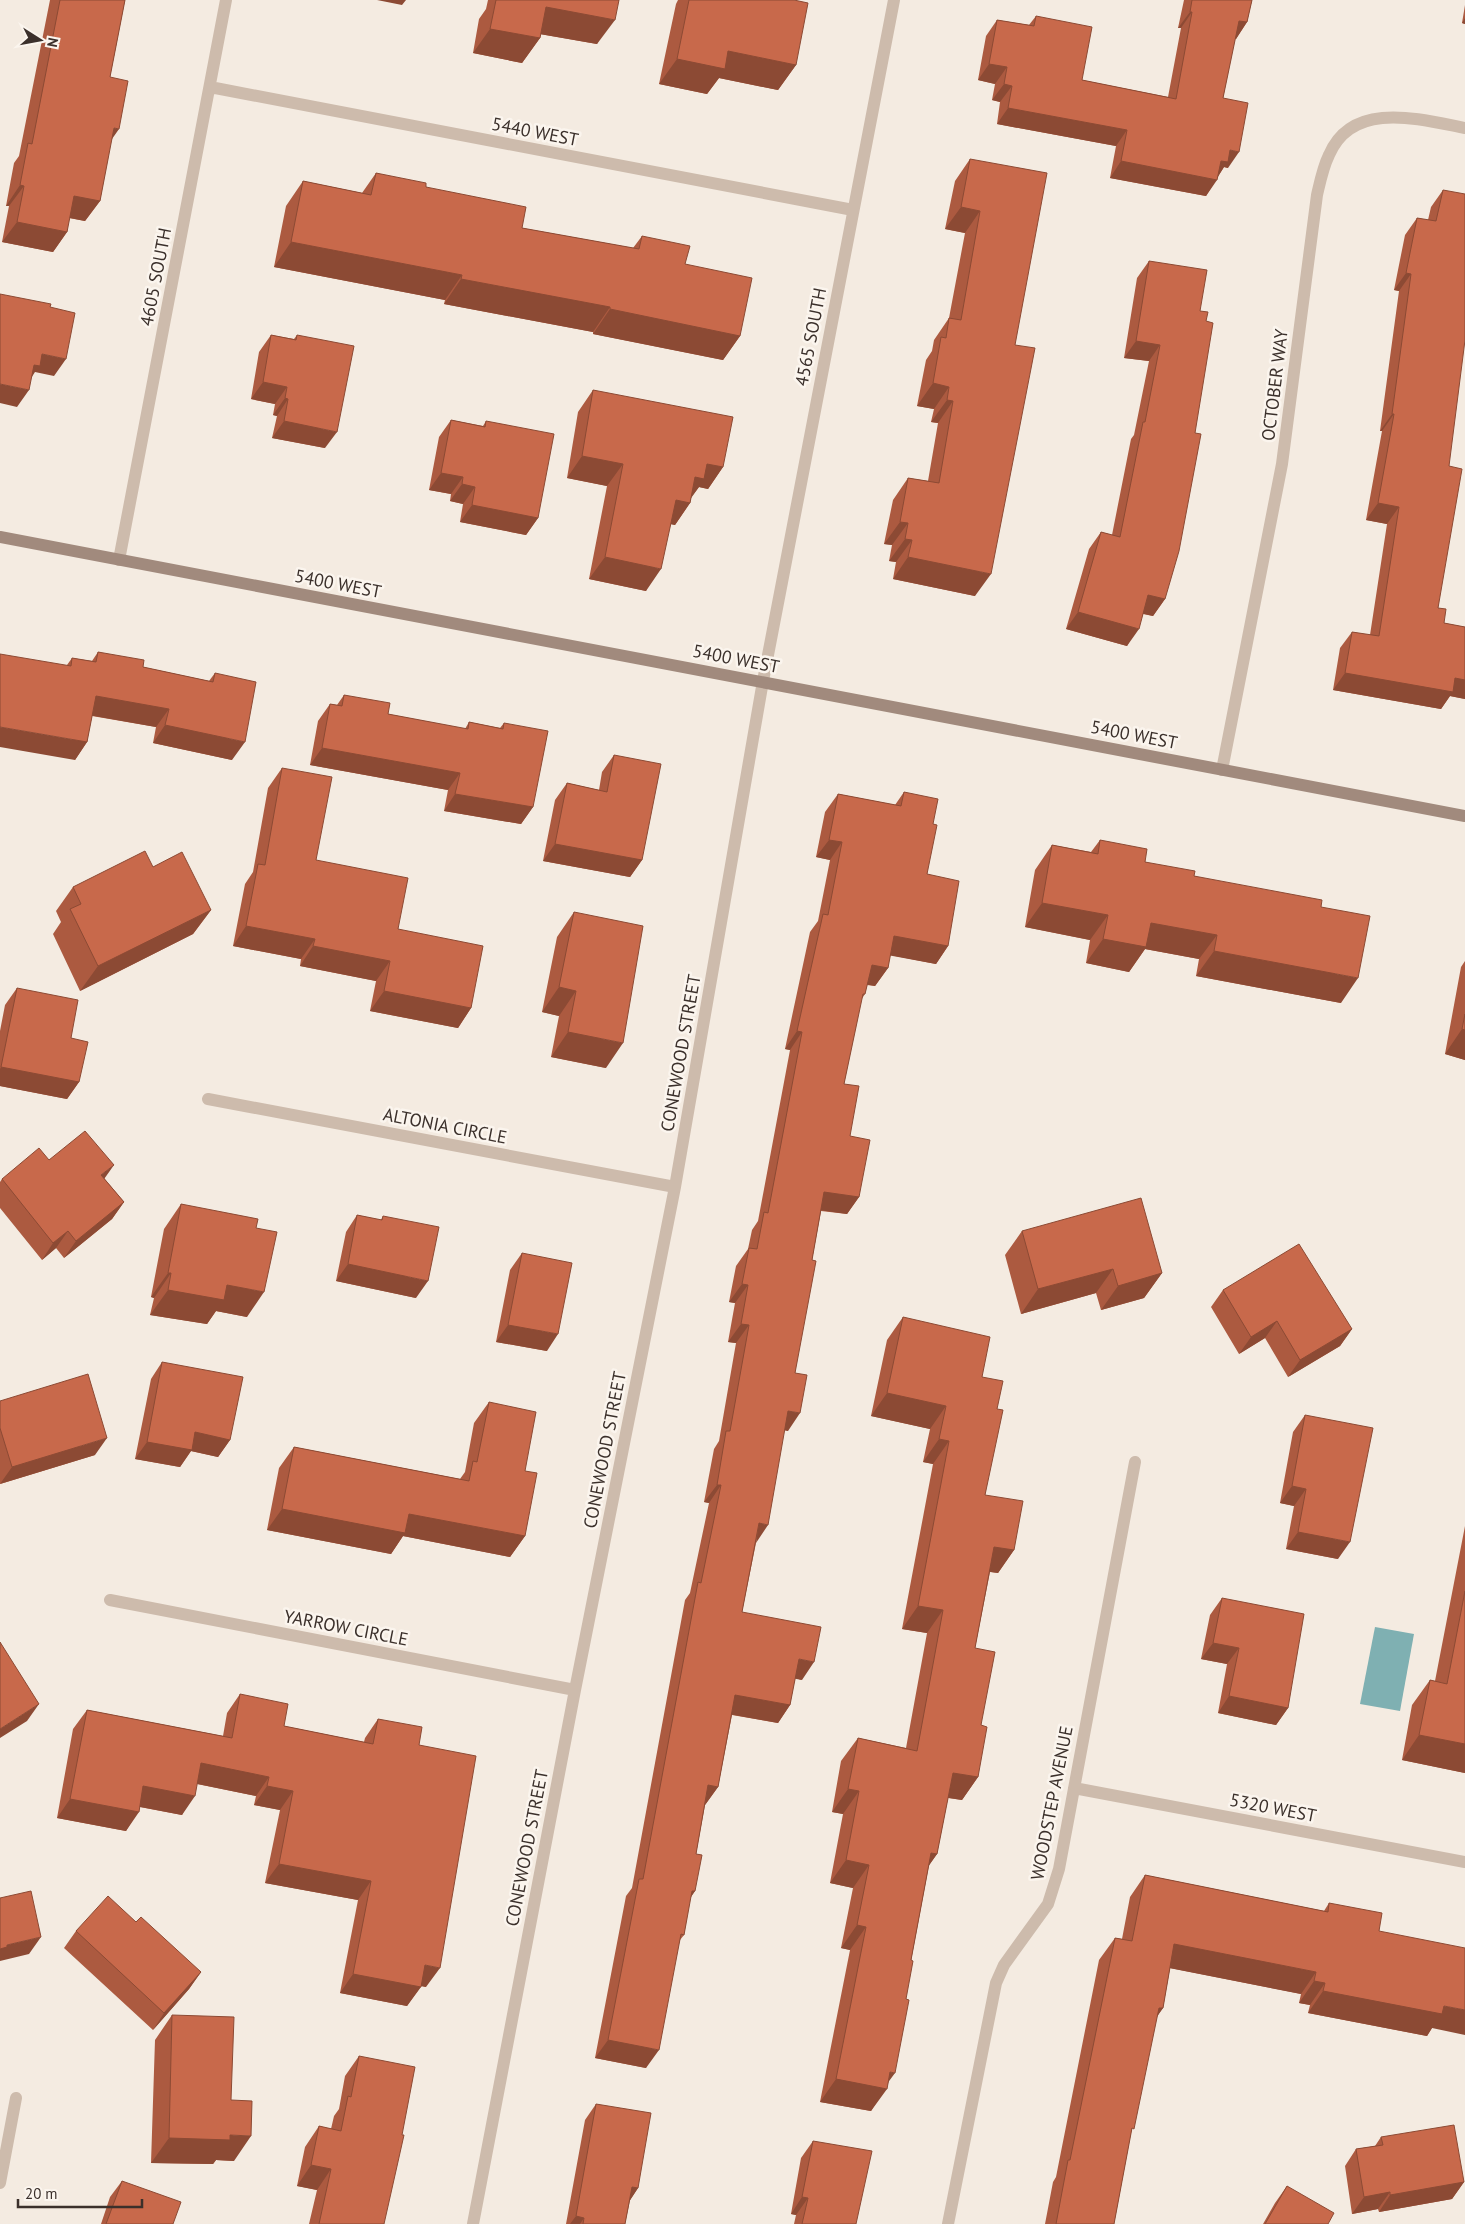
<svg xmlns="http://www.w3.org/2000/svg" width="1465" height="2224" viewBox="0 0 1465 2224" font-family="'PT Sans',sans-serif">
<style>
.water{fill:#7fb0b2}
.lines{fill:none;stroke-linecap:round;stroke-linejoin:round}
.street{stroke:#cdbbac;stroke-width:12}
.secondary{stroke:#a18a7d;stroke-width:12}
.wall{fill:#ac5a40}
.shaded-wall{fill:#8c4a34}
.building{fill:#c8694b;stroke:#8c4a34}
.labels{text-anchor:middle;stroke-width:5;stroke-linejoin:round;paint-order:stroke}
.street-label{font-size:18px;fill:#3b302b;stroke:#fbf5ee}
</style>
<rect width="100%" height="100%" fill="#f4ebe1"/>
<!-- water -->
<path class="water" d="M 1375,1627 L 1414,1634 L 1400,1711 L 1360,1704 Z"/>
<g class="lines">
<!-- street -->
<path class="street" d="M 210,87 L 853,210
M 119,560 L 226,0
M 1222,770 L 1282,464 L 1317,195 C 1320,182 1323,167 1329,155 C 1352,100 1419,119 1465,128
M 208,1099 L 675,1187
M 110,1600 L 575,1690
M 1074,1788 L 1465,1862
M 0,2183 L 16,2098
M 473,2224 L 575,1690 L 675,1187 L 763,681 L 894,0
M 948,2224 L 996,1983 L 1004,1965 L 1048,1904 L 1059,1869 L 1135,1462"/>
<!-- secondary -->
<path class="secondary" d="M 0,537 L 1465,816"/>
</g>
<!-- wall -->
<path class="wall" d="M 50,0 L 125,0 L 110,77 L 111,140 L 100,201 L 85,221 L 69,218 L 67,232 L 53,252 L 2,242 L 9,206 L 6,206 L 14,163 L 19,156 Z
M 488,0 L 619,0 L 597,44 L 540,34 L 540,38 L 522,63 L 473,53 L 479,19 L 486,9 Z
M 678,0 L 794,0 L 796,65 L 778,90 L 719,78 L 707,94 L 659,84 L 676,4 Z
M 1184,0 L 1252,0 L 1247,22 L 1236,39 L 1235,38 L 1223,98 L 1228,168 L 1224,167 L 1206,196 L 1110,178 L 1116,146 L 997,124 L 1000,102 L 992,100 L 995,84 L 978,80 L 986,36 L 997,20 L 1029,25 L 1036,16 L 1082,80 L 1168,97 L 1181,28 L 1178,28 Z
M 1465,5 L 1465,24 L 1462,23 Z
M 970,159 L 1015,345 L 975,596 L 893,579 L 896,562 L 889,561 L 892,545 L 884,544 L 893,500 L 908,478 L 928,481 L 938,423 L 931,422 L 934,409 L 917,406 L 926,360 L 932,351 L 934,340 L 949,318 L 965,233 L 945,229 L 955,181 Z
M 376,173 L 426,187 L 522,228 L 633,248 L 642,236 L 685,264 L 740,336 L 723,360 L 593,334 L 593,332 L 444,304 L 445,300 L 274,267 L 286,206 L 303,181 L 362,193 Z
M 1443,190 L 1449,466 L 1438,608 L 1444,623 L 1465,627 L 1465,699 L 1450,696 L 1441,709 L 1333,690 L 1340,648 L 1352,632 L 1370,635 L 1387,524 L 1366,520 L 1382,431 L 1380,431 L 1399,291 L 1394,290 L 1405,235 L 1417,218 L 1428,220 L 1431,207 Z
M 1149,261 L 1200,311 L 1206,321 L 1165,599 L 1153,616 L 1143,614 L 1127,646 L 1066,629 L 1089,549 L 1101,532 L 1112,535 L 1131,439 L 1134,435 L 1149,361 L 1124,358 L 1137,278 Z
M 271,335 L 294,339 L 297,335 L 325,448 L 272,438 L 277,416 L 273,415 L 275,404 L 251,399 L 259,352 Z
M 593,390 L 723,467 L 708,489 L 699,487 L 691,497 L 690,503 L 675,525 L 671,524 L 646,591 L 589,579 L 607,486 L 567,478 L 578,412 Z
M 451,420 L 483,426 L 486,421 L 538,518 L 526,535 L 460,522 L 463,504 L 450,501 L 451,494 L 429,490 L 439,437 Z
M 98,652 L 143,667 L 209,681 L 215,673 L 232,760 L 153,743 L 156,727 L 92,716 L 87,742 L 75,760 L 67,665 L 72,658 L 92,661 Z
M 344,695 L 388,714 L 465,729 L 469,722 L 500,728 L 504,723 L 533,807 L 521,824 L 444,811 L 448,790 L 310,765 L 318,721 L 330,704 L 337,705 Z
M 614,755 L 642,860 L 630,877 L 543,861 L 555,800 L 567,783 L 599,790 L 602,772 Z
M 282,768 L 316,860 L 398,929 L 471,1008 L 458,1028 L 370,1011 L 376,981 L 300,966 L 301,959 L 233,946 L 245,884 L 253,872 L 268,788 Z
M 904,792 L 933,824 L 927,874 L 948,946 L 936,964 L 890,955 L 888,968 L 875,986 L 867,985 L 865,994 L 861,1000 L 844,1084 L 850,1136 L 859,1197 L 847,1214 L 821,1211 L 812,1260 L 795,1373 L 788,1431 L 784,1430 L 756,1543 L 742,1612 L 802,1680 L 795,1678 L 790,1705 L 778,1723 L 732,1715 L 718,1787 L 705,1805 L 696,1854 L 695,1891 L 690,1898 L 684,1935 L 680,1940 L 646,2068 L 595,2058 L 626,1896 L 632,1888 L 685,1600 L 690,1593 L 709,1503 L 704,1502 L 714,1449 L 719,1441 L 736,1343 L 728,1342 L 735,1303 L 729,1302 L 736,1266 L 748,1249 L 752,1230 L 758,1221 L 790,1050 L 785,1049 L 810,932 L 818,921 L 830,860 L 816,857 L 825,812 L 838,794 L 895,805 Z
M 1100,840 L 1145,862 L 1194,876 L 1321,907 L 1341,1003 L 1196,976 L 1199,959 L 1145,949 L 1129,972 L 1086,963 L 1090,940 L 1025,927 L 1035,870 L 1052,845 L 1091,852 Z
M 153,867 L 211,910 L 193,934 L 80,991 L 53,934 L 61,922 L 56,911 L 73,887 Z
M 574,912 L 606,1068 L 551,1057 L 559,1016 L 542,1012 L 557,937 Z
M 1465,961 L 1465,1060 L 1445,1054 L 1461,967 Z
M 17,988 L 71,1038 L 79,1082 L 67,1099 L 0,1086 L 0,1031 L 5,1005 Z
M 49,1160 L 104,1178 L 124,1202 L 112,1219 L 64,1258 L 56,1248 L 42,1260 L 0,1208 L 0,1182 L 2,1179 Z
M 181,1204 L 256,1228 L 247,1317 L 216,1311 L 207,1324 L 150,1315 L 154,1298 L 151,1297 L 164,1229 Z
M 357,1215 L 381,1220 L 383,1216 L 416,1298 L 336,1281 L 346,1232 Z
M 1022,1231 L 1162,1273 L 1144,1298 L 1101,1310 L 1096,1293 L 1021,1314 L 1005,1255 Z
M 522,1253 L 547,1351 L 496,1342 L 510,1270 Z
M 1223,1290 L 1352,1329 L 1340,1346 L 1288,1377 L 1265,1338 L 1239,1354 L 1211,1307 Z
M 903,1317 L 982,1377 L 997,1409 L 985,1495 L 1014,1550 L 998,1573 L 990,1572 L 975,1648 L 981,1725 L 978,1777 L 962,1800 L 948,1798 L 937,1854 L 929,1865 L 888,2084 L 871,2111 L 820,2102 L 850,1950 L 841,1948 L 853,1888 L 830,1883 L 843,1814 L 832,1812 L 841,1761 L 858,1738 L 906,1748 L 927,1633 L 902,1629 L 933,1464 L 923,1462 L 930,1429 L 871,1416 L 887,1340 Z
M 162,1362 L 230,1440 L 218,1457 L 191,1451 L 180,1467 L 135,1459 L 151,1379 Z
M 0,1401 L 95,1455 L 0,1484 Z
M 489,1402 L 525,1471 L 525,1536 L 510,1557 L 403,1536 L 391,1554 L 267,1530 L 279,1468 L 294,1447 L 460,1479 L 465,1472 L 474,1423 Z
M 1305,1415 L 1338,1559 L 1286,1549 L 1294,1506 L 1280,1503 L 1293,1432 Z
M 1465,1526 L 1465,1773 L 1402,1760 L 1412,1705 L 1430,1680 L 1435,1681 Z
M 1222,1598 L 1288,1708 L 1276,1725 L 1218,1713 L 1227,1664 L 1201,1659 L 1210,1615 Z
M 240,1694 L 284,1726 L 364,1742 L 365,1738 L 378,1719 L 419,1745 L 426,1987 L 421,1986 L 407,2006 L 340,1993 L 358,1900 L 265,1883 L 280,1810 L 254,1805 L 256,1796 L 197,1784 L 182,1815 L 140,1807 L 126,1831 L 57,1818 L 73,1729 L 87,1710 L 223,1736 L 227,1713 Z
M 1145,1875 L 1324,1911 L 1329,1903 L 1379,1931 L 1432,2028 L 1427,2036 L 1308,2013 L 1310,2005 L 1299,2003 L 1301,1994 L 1170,1968 L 1163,2008 L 1157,2016 L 1131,2133 L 1114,2224 L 1045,2224 L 1053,2182 L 1056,2177 L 1099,1960 L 1115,1938 L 1122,1939 L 1130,1897 Z
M 136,1922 L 201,1972 L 189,1989 L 153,2030 L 64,1948 L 76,1931 Z
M 172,2015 L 231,2100 L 234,2161 L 216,2160 L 213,2164 L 151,2163 L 155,2040 Z
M 359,2056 L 384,2224 L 309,2224 L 317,2190 L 297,2186 L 305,2147 L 319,2126 L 331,2129 L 334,2116 L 339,2109 L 345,2076 Z
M 596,2104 L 638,2188 L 630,2200 L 625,2224 L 566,2224 L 585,2120 Z
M 1381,2137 L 1464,2182 L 1452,2199 L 1379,2212 L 1378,2209 L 1352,2214 L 1345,2166 L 1356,2149 L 1375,2146 Z
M 813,2141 L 856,2224 L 794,2224 L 796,2215 L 791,2214 L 801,2158 Z
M 122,2181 L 173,2224 L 101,2224 L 110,2197 Z
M 1287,2186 L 1328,2224 L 1263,2224 L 1275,2203 Z"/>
<!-- shaded-wall -->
<path class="shaded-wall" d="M 377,0 L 406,0 L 402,5 Z
M 546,7 L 615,20 L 597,44 L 528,32 Z
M 1190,12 L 1192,12 L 1181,28 L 1178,28 Z
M 1465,18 L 1465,24 L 1462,23 Z
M 1239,21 L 1247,22 L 1236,39 L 1227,37 Z
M 490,29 L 540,38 L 522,63 L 473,53 Z
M 728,51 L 796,65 L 778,90 L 719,78 L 707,94 L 659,84 L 677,59 Z
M 989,64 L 1007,67 L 995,84 L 978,80 Z
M 1004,84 L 1012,86 L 1000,102 L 992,100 Z
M 1008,108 L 1127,130 L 1116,146 L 997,124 Z
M 114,128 L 119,129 L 105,149 Z
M 1230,150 L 1239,152 L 1228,168 L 1224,167 L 1217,178 L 1210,177 Z
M 1121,161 L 1217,180 L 1206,196 L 1110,178 Z
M 20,185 L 24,186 L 9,206 L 6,206 Z
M 74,196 L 100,201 L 85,221 L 60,216 Z
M 961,207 L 980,211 L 965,233 L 945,229 Z
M 17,222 L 67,232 L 53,252 L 2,242 Z
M 291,242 L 462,275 L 445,300 L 274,267 Z
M 1406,273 L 1411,274 L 1399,291 L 1394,290 Z
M 461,279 L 610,307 L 593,332 L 444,304 Z
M 610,309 L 740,336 L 723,360 L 593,334 Z
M 1136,341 L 1160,345 L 1149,361 L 1124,358 Z
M 42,354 L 66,359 L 54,376 L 35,372 L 28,383 L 22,382 Z
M 263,382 L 287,387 L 275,404 L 251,399 Z
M 933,383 L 949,387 L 934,409 L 917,406 Z
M 0,384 L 29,390 L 17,407 L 0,403 Z
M 285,398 L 288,399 L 277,416 L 273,415 Z
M 947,400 L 953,401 L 938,423 L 931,422 Z
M 1392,414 L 1394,414 L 1382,431 L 1380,431 Z
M 284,421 L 337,432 L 325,448 L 272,438 Z
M 582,456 L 623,464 L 607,486 L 567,478 Z
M 707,464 L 723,467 L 708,489 L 699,487 L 689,501 L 695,477 Z
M 441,473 L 463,477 L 451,494 L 429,490 Z
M 462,484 L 475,487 L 463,504 L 450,501 Z
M 676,500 L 690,503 L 675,525 L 660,522 Z
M 1378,503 L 1399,507 L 1387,524 L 1366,520 Z
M 472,505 L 538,518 L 526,535 L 460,522 Z
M 900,522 L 908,523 L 892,545 L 884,544 Z
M 905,539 L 912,540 L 896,562 L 889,561 Z
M 605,557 L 661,569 L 646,591 L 589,579 Z
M 908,557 L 991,574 L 975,596 L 893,579 Z
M 1148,595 L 1165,599 L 1153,616 L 1136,612 Z
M 1078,612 L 1139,629 L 1127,646 L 1066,629 Z
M 1345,673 L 1455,678 L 1465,680 L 1465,699 L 1450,696 L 1441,709 L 1333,690 Z
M 96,696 L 169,709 L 156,727 L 83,714 Z
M 165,725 L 245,742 L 232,760 L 153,743 Z
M 0,727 L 87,742 L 75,760 L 0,747 Z
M 322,748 L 460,773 L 448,790 L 310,765 Z
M 455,794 L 533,807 L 521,824 L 444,811 Z
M 829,840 L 842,842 L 830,860 L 816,857 Z
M 555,844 L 642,860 L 630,877 L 543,861 Z
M 1042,903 L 1108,915 L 1090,940 L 1025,927 Z
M 211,910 L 193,934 L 80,991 L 98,966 Z
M 1151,923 L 1217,935 L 1199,959 L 1145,949 L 1129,972 L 1086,963 L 1103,939 Z
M 246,926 L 315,939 L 301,959 L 233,946 Z
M 894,936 L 948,946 L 936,964 L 882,954 Z
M 313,946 L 390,961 L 376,981 L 300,966 Z
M 1214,951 L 1358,978 L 1341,1003 L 1196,976 Z
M 872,965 L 888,968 L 875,986 L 859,983 Z
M 559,987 L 576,991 L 559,1016 L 542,1012 Z
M 384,991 L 471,1008 L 458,1028 L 370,1011 Z
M 1462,1029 L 1465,1030 L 1465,1060 L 1445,1054 Z
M 797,1031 L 802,1032 L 790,1050 L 785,1049 Z
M 568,1032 L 623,1043 L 606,1068 L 551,1057 Z
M 1,1067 L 79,1082 L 67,1099 L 0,1086 L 0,1069 Z
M 114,1165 L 102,1182 L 101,1175 Z
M 824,1192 L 859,1197 L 847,1214 L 812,1209 Z
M 124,1202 L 112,1219 L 64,1258 L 76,1241 Z
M 68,1231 L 56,1248 L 42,1260 L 53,1243 Z
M 348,1264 L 428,1281 L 416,1298 L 336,1281 Z
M 1113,1269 L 1096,1293 L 1021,1314 L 1038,1289 Z
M 168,1273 L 171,1273 L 154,1298 L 151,1297 Z
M 1162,1273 L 1144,1298 L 1101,1310 L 1118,1286 Z
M 742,1284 L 748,1285 L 735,1303 L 729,1302 Z
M 227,1285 L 264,1292 L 247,1317 L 216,1311 L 207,1324 L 150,1315 L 168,1290 Z
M 1277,1321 L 1265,1338 L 1239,1354 L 1251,1337 Z
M 741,1324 L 749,1325 L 736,1343 L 728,1342 Z
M 508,1325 L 558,1334 L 547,1351 L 496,1342 Z
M 1352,1329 L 1340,1346 L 1288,1377 L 1300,1360 Z
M 887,1393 L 946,1406 L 930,1429 L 871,1416 Z
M 788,1411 L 800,1413 L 788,1431 L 775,1428 Z
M 195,1432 L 230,1440 L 218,1457 L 191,1451 L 180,1467 L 135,1459 L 147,1442 Z
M 107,1438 L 95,1455 L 0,1484 L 12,1467 Z
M 939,1439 L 949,1441 L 933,1464 L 923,1462 Z
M 717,1485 L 721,1485 L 709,1503 L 704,1502 Z
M 1292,1486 L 1306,1489 L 1294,1506 L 1280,1503 Z
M 282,1509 L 409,1514 L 525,1536 L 510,1557 L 403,1536 L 391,1554 L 267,1530 Z
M 759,1523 L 768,1525 L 756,1543 Z
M 1298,1532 L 1350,1542 L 1338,1559 L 1286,1549 Z
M 994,1547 L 1014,1550 L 998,1573 L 978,1570 Z
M 918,1606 L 943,1610 L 927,1633 L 902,1629 Z
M 1213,1643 L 1239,1648 L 1227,1664 L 1201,1659 Z
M 799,1659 L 814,1662 L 802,1680 L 786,1677 Z
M 735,1695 L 790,1705 L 778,1723 L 723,1713 Z
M 1229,1696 L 1288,1708 L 1276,1725 L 1218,1713 Z
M 39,1704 L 27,1721 L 0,1738 L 0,1729 Z
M 1419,1735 L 1465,1744 L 1465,1773 L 1402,1760 Z
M 201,1763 L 269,1777 L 256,1796 L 188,1782 Z
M 953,1773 L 978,1777 L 962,1800 L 937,1796 Z
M 708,1785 L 718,1787 L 705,1805 Z
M 143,1786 L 195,1796 L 182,1815 L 130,1805 Z
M 267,1786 L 293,1791 L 280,1810 L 254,1805 Z
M 848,1789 L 859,1791 L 843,1814 L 832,1812 Z
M 70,1799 L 139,1812 L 126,1831 L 57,1818 Z
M 931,1853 L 937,1854 L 921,1877 Z
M 846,1860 L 869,1865 L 853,1888 L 830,1883 Z
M 279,1864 L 371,1881 L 358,1900 L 265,1883 Z
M 692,1891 L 695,1891 L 683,1909 Z
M 857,1925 L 866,1927 L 850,1950 L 841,1948 Z
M 41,1937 L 29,1954 L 0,1961 L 0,1949 L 7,1945 Z
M 1174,1944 L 1316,1972 L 1301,1994 L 1159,1966 Z
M 425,1965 L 440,1968 L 426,1987 L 412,1984 Z
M 201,1972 L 189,1989 L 153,2030 L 164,2013 Z
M 353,1974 L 421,1987 L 407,2006 L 340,1993 Z
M 1314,1981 L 1325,1983 L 1310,2005 L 1299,2003 Z
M 1323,1991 L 1444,2006 L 1465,2010 L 1465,2035 L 1432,2028 L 1427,2036 L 1308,2013 Z
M 1159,2008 L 1163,2008 L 1148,2030 Z
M 608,2040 L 659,2050 L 646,2068 L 595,2058 Z
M 890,2072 L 895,2073 L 884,2088 L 887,2089 L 871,2111 L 820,2102 L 836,2079 Z
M 230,2135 L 251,2136 L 234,2161 L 216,2160 L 213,2164 L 151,2163 L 169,2138 Z
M 311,2165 L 331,2169 L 317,2190 L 297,2186 Z
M 1464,2182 L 1452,2199 L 1379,2212 L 1390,2195 Z
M 632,2187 L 638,2188 L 627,2205 Z
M 1390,2192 L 1378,2209 L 1352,2214 L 1364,2197 Z
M 802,2197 L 808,2198 L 796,2215 L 791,2214 Z
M 576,2216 L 584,2218 L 580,2224 L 570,2224 Z"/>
<!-- building -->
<path class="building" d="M 60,0 L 125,0 L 110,77 L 128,81 L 119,129 L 114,128 L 100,201 L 74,196 L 67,232 L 17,222 L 24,186 L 20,185 L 28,143 L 32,144 Z
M 496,0 L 619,0 L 615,20 L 546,7 L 540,38 L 490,29 Z
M 689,0 L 794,0 L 808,3 L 796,65 L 728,51 L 725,69 L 677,59 Z
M 1192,0 L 1252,0 L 1247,22 L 1239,21 L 1223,98 L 1248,103 L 1239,152 L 1230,150 L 1228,162 L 1221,161 L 1217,180 L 1121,161 L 1127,130 L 1008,108 L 1012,86 L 1004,84 L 1007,67 L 989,64 L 997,20 L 1034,26 L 1036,16 L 1092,27 L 1082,80 L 1176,99 L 1192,12 L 1190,12 Z
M 970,159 L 1047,173 L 1015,345 L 1035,348 L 991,574 L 908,557 L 912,540 L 905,539 L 908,523 L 900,522 L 908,478 L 939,483 L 953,401 L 947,400 L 949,387 L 933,383 L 941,337 L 946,338 L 949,318 L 961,320 L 980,211 L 961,207 Z
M 376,173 L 426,183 L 426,187 L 526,207 L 522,228 L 639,249 L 642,236 L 690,246 L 685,264 L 752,278 L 740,336 L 610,309 L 610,307 L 461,279 L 462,275 L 291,242 L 303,181 L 371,195 Z
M 1443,190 L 1465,194 L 1465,340 L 1449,466 L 1462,469 L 1438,608 L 1446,609 L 1444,623 L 1465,627 L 1465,680 L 1455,678 L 1453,692 L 1345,673 L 1352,632 L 1379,636 L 1399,507 L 1378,503 L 1394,414 L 1392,414 L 1411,274 L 1406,273 L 1417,218 L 1436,221 Z
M 1149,261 L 1207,270 L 1200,311 L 1208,312 L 1206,321 L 1213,323 L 1195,433 L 1201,434 L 1179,551 L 1165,599 L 1148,595 L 1139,629 L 1078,612 L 1101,532 L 1120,537 L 1143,422 L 1145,422 L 1160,345 L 1136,341 Z
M 0,294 L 51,304 L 50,307 L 75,313 L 66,359 L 42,354 L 40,366 L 34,365 L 29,390 L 0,384 Z
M 271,335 L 296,340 L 297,335 L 354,346 L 337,432 L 284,421 L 288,399 L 285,398 L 287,387 L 263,382 Z
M 593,390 L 733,417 L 723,467 L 707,464 L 704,479 L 695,477 L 690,503 L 676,500 L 661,569 L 605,557 L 623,464 L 582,456 Z
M 451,420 L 485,427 L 486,421 L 554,434 L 538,518 L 472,505 L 475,487 L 462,484 L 463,477 L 441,473 Z
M 98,652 L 144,660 L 143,667 L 213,682 L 215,673 L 256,682 L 245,742 L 165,725 L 169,709 L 96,696 L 87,742 L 0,727 L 0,654 L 71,666 L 72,658 L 96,662 Z
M 344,695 L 390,703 L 388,714 L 468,729 L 469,722 L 503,729 L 504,723 L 548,731 L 533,807 L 455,794 L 460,773 L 322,748 L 330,704 L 342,706 Z
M 614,755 L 661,764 L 642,860 L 555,844 L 567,783 L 607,792 Z
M 282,768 L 332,777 L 316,860 L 408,878 L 398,929 L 483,946 L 471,1008 L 384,991 L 390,961 L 313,946 L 315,939 L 246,926 L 258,864 L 265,865 Z
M 904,792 L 938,799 L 933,824 L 937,825 L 927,874 L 959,881 L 948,946 L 894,936 L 888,968 L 872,965 L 865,994 L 863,994 L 844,1084 L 859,1086 L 850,1136 L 870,1140 L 859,1197 L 824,1192 L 812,1260 L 816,1261 L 795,1373 L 807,1375 L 800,1413 L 788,1411 L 768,1525 L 759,1523 L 742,1612 L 821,1627 L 814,1662 L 799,1659 L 790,1705 L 735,1695 L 718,1787 L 708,1785 L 696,1854 L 702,1855 L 695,1891 L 692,1891 L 684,1935 L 681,1934 L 659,2050 L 608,2040 L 639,1879 L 643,1879 L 698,1582 L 701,1583 L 721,1485 L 717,1485 L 726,1431 L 730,1431 L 749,1325 L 741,1324 L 748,1285 L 742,1284 L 749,1248 L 757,1249 L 764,1212 L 768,1213 L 802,1032 L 797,1031 L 823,914 L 828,915 L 842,842 L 829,840 L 838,794 L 901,806 Z
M 1100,840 L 1147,849 L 1145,862 L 1195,871 L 1194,876 L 1322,900 L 1321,907 L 1370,916 L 1358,978 L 1214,951 L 1217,935 L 1151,923 L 1146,947 L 1103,939 L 1108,915 L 1042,903 L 1052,845 L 1098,854 Z
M 145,851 L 153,867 L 182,852 L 211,910 L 98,966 L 70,909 L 81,904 L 73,887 Z
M 574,912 L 643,926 L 623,1043 L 568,1032 L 576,991 L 559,987 Z
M 17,988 L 78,1000 L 71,1038 L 88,1042 L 79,1082 L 1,1067 Z
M 1465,1014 L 1465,1030 L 1462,1029 Z
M 85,1131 L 114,1165 L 101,1175 L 124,1202 L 76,1241 L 68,1231 L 53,1243 L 2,1179 L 39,1148 L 49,1160 Z
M 1141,1198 L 1162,1273 L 1118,1286 L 1113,1269 L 1038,1289 L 1022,1231 Z
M 181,1204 L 258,1219 L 256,1228 L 277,1232 L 264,1292 L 227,1285 L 224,1300 L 168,1290 L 171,1273 L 168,1273 Z
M 357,1215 L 382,1220 L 383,1216 L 439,1227 L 428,1281 L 348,1264 Z
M 1299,1244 L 1352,1329 L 1300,1360 L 1277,1321 L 1251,1337 L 1223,1290 Z
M 522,1253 L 572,1263 L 558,1334 L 508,1325 Z
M 903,1317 L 990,1337 L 982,1377 L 1003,1381 L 997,1409 L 1003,1410 L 985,1495 L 1023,1501 L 1014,1550 L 994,1547 L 975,1648 L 995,1652 L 981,1725 L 987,1727 L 978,1777 L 953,1773 L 937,1854 L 931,1853 L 911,1960 L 913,1961 L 906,1999 L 909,2000 L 895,2073 L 890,2072 L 887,2089 L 836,2079 L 866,1927 L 857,1925 L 869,1865 L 846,1860 L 859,1791 L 848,1789 L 858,1738 L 917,1751 L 943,1610 L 918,1606 L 949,1441 L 939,1439 L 946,1406 L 887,1393 Z
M 162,1362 L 243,1377 L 230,1440 L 195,1432 L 192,1450 L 147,1442 Z
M 88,1374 L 107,1438 L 12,1467 L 0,1428 L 0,1401 Z
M 489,1402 L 536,1412 L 525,1471 L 537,1473 L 525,1536 L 409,1514 L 405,1533 L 282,1509 L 294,1447 L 469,1481 L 473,1461 L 477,1462 Z
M 1305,1415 L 1373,1428 L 1350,1542 L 1298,1532 L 1306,1489 L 1292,1486 Z
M 1465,1591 L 1465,1744 L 1419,1735 L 1430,1680 L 1447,1684 Z
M 1222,1598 L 1304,1614 L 1288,1708 L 1229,1696 L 1239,1648 L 1213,1643 Z
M 0,1642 L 39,1704 L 0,1729 Z
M 240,1694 L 288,1704 L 284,1726 L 373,1744 L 378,1719 L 422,1727 L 419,1745 L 476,1756 L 440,1968 L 425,1965 L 421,1987 L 353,1974 L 371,1881 L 279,1864 L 293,1791 L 267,1786 L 269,1777 L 201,1763 L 195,1796 L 143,1786 L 139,1812 L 70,1799 L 87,1710 L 232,1738 Z
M 1145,1875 L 1328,1912 L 1329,1903 L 1382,1913 L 1379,1931 L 1465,1948 L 1465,2010 L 1444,2006 L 1442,2014 L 1323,1991 L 1325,1983 L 1314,1981 L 1316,1972 L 1174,1944 L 1163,2008 L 1159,2008 L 1134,2129 L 1132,2128 L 1114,2224 L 1056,2224 L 1068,2160 L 1070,2160 L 1115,1938 L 1132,1941 Z
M 31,1891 L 41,1937 L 7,1945 L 7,1947 L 0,1949 L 0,1898 Z
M 108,1896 L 136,1922 L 141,1917 L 201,1972 L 164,2013 L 76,1931 Z
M 172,2015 L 234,2017 L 231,2100 L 252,2101 L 251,2136 L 230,2135 L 230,2140 L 169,2138 Z
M 359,2056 L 415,2067 L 402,2135 L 404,2135 L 384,2224 L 319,2224 L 331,2169 L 311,2165 L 319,2126 L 341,2131 L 348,2096 L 351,2097 Z
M 596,2104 L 651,2113 L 638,2188 L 632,2187 L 625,2224 L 583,2224 L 584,2218 L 576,2216 Z
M 1454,2125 L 1464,2182 L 1390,2195 L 1390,2192 L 1364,2197 L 1356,2149 L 1383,2145 L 1381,2137 Z
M 813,2141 L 872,2151 L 856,2224 L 802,2224 L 808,2198 L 802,2197 Z
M 122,2181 L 181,2202 L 173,2224 L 106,2224 Z
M 1287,2186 L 1334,2213 L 1328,2224 L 1265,2224 Z"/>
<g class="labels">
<!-- street labels -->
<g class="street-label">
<text transform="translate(535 132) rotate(11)" y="6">5440 WEST</text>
<text transform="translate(156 277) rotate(-79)" y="6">4605 SOUTH</text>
<text transform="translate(811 337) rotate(-79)" y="6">4565 SOUTH</text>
<text transform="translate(1275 385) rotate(-83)" y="6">OCTOBER WAY</text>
<text transform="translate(338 584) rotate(11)" y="6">5400 WEST</text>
<text transform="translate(736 659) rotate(11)" y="6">5400 WEST</text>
<text transform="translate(1134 735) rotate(11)" y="6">5400 WEST</text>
<text transform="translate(681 1053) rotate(-80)" y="6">CONEWOOD STREET</text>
<text transform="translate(445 1126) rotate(11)" y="6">ALTONIA CIRCLE</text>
<text transform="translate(605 1450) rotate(-79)" y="6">CONEWOOD STREET</text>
<text transform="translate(346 1628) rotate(11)" y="6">YARROW CIRCLE</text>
<text transform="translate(1052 1803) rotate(-79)" y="6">WOODSTEP AVENUE</text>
<text transform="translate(1273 1808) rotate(11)" y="6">5320 WEST</text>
<text transform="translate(527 1848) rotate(-79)" y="6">CONEWOOD STREET</text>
</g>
</g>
<!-- north arrow -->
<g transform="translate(40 40) rotate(101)" stroke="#fbf5ee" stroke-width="4" paint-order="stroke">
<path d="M0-4L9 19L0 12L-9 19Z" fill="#3b302b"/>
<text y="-8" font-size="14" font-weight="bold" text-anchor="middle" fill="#3b302b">N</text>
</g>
<!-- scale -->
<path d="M18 2199v8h124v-8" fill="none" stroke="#3b302b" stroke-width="2.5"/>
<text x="25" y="2199" font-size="15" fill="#3b302b" stroke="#fbf5ee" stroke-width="4" paint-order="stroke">20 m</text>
</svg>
